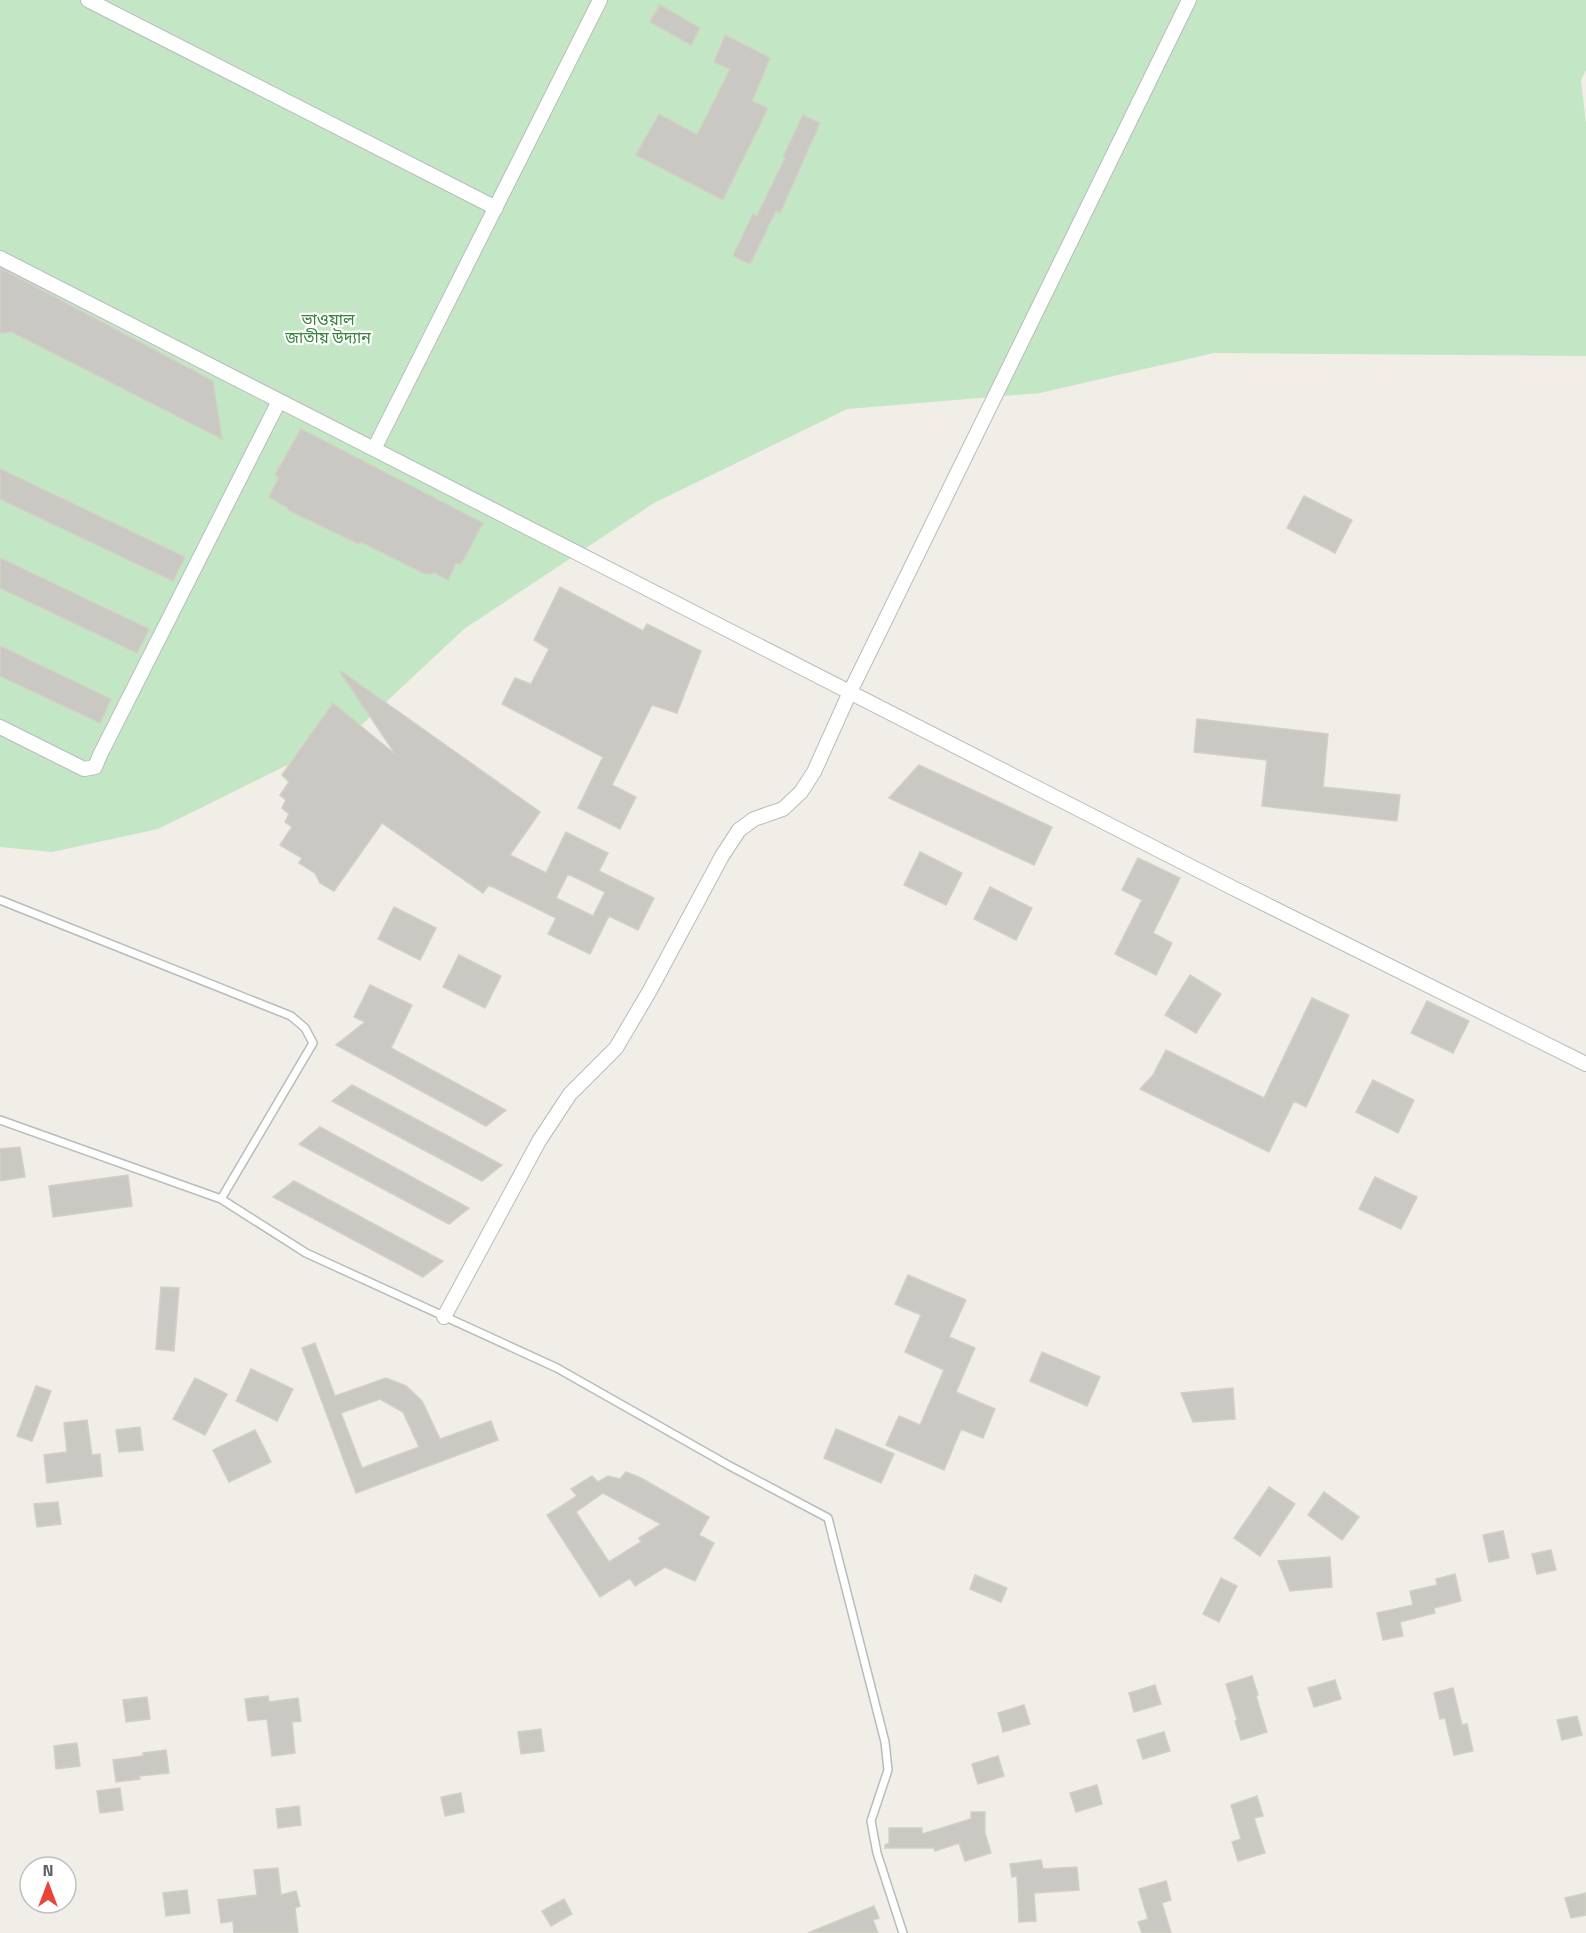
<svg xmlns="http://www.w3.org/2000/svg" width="1586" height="1933" viewBox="0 0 1586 1933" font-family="'Titillium Web','Noto Sans Bengali',sans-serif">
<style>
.green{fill:#c3e6c4}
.building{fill:#cac8c3;stroke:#d4cfc4;stroke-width:1.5;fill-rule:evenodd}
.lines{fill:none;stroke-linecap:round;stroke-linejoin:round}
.service-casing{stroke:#b8bbbf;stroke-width:10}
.minor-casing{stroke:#b8bbbf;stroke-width:16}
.service{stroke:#fff;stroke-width:7}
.minor{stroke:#fff;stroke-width:14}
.labels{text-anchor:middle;stroke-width:4.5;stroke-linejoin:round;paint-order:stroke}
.park-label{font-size:16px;fill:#36843b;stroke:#fff}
</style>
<rect width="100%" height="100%" fill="#f0eee6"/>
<!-- green -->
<path class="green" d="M 0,0 L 1586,0 L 1586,70 L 1581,80 L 1586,123 L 1586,356 L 1214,353 L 1040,393 L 847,409 L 654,503 L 464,629 L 354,732 L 158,829 L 52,852 L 0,847 Z"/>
<!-- building -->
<path class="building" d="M 660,5 L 700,28 L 691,45 L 650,22 Z
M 725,35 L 770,58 L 752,101 L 768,108 L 723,200 L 636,155 L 659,114 L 697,135 L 730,69 L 714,62 Z
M 803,115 L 820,123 L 780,213 L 776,211 L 750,264 L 733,256 L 753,214 L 757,216 L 785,158 L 783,157 Z
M 0,268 L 213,381 L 222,439 L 12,332 L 0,333 Z
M 301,429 L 483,523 L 461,564 L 456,563 L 448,580 L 433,572 L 432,574 L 423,573 L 361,542 L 359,544 L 288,510 L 288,508 L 269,497 L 279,477 L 275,475 Z
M 0,469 L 185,557 L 173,581 L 0,499 Z
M 1304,496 L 1352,520 L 1335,553 L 1287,528 Z
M 0,558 L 149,629 L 137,653 L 0,588 Z
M 560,587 L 643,631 L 647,624 L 701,651 L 677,713 L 652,705 L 612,785 L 636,797 L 620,829 L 578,808 L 603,757 L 502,704 L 515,678 L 531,684 L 549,649 L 534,640 Z
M 0,646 L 111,699 L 100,723 L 0,676 Z
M 341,671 L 540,812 L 510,855 L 546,873 L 566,832 L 608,853 L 599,871 L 654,898 L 638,930 L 609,916 L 590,954 L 548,934 L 556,918 L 489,885 L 483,893 L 382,823 L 334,891 L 320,883 L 315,873 L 299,863 L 302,858 L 280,845 L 292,827 L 285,822 L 289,814 L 282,808 L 286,800 L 280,795 L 289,782 L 282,775 L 333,703 L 396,755 L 340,672 ZM 568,874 L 605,892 L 593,916 L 556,898 Z
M 1197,719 L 1328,734 L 1323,787 L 1400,795 L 1397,821 L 1262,806 L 1267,760 L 1194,752 Z
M 919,765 L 1052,827 L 1034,865 L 889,798 Z
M 920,852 L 962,873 L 946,905 L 904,885 Z
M 1138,858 L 1180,878 L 1153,933 L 1172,943 L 1156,975 L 1115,954 L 1142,900 L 1122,890 Z
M 990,887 L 1032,908 L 1016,940 L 974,919 Z
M 394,907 L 436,928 L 420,960 L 378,939 Z
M 459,955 L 501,976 L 485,1008 L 443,987 Z
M 1190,975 L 1221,994 L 1196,1033 L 1165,1015 Z
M 370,985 L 412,1005 L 391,1048 L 506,1110 L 486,1126 L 336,1045 L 365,1022 L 354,1017 Z
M 1312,998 L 1349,1015 L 1306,1107 L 1294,1101 L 1269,1152 L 1140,1089 L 1153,1075 L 1166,1050 L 1264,1098 Z
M 1427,1001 L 1469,1021 L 1453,1053 L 1411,1033 Z
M 1373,1080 L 1414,1100 L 1398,1133 L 1356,1112 Z
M 352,1085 L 502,1165 L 482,1181 L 332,1101 Z
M 320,1127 L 469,1208 L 449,1224 L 299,1144 Z
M 20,1147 L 25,1177 L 0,1181 L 0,1149 Z
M 128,1175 L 132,1206 L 53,1217 L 49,1186 Z
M 1375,1177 L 1417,1197 L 1401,1229 L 1359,1209 Z
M 294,1181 L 443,1261 L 423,1277 L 273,1197 Z
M 908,1275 L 966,1300 L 949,1337 L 975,1348 L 956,1392 L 995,1409 L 983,1438 L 961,1429 L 944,1470 L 886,1445 L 899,1416 L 920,1425 L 944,1370 L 905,1352 L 921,1315 L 895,1304 Z
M 161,1287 L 179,1288 L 174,1351 L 156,1349 Z
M 315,1343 L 335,1396 L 386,1378 L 406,1386 L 422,1401 L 440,1439 L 491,1421 L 498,1440 L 356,1493 L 302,1348 ZM 380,1399 L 403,1412 L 419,1447 L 362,1468 L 341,1413 Z
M 1042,1352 L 1100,1377 L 1087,1406 L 1030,1381 Z
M 251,1369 L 293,1389 L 277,1421 L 236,1401 Z
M 195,1378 L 227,1394 L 205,1435 L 173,1419 Z
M 36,1386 L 51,1391 L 32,1441 L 17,1436 Z
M 1233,1388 L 1235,1419 L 1193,1422 L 1181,1393 Z
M 87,1420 L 92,1455 L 100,1454 L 102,1476 L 47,1483 L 44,1455 L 67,1452 L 64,1423 Z
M 140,1427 L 143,1450 L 119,1452 L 116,1430 Z
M 836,1429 L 894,1454 L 881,1483 L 824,1458 Z
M 255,1430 L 271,1462 L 229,1482 L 213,1450 Z
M 626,1472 L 641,1478 L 709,1517 L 699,1535 L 714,1543 L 695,1581 L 665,1567 L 635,1586 L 630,1578 L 600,1597 L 547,1515 L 577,1496 L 571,1489 L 592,1476 L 598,1482 L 608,1476 L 620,1479 ZM 603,1493 L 661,1524 L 639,1538 L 641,1542 L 609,1562 L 576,1512 Z
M 1269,1487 L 1295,1504 L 1260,1556 L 1234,1538 Z
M 1324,1492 L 1359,1517 L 1342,1540 L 1308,1515 Z
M 58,1502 L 61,1524 L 37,1527 L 34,1504 Z
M 1503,1531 L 1509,1558 L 1489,1562 L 1483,1535 Z
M 1551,1550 L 1556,1570 L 1537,1574 L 1532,1554 Z
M 1330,1557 L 1332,1587 L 1290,1591 L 1278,1561 Z
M 1455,1574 L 1461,1601 L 1434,1608 L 1435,1613 L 1400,1622 L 1403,1636 L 1383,1640 L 1377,1613 L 1413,1605 L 1410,1591 L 1437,1585 L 1436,1579 Z
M 975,1575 L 1007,1588 L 1001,1602 L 970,1589 Z
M 1221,1578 L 1237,1586 L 1219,1622 L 1203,1614 Z
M 1252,1676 L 1258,1695 L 1256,1696 L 1267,1732 L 1241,1740 L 1235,1721 L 1237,1720 L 1226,1684 Z
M 1335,1680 L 1341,1699 L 1314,1707 L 1308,1688 Z
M 1155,1685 L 1161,1704 L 1134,1712 L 1129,1693 Z
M 1453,1688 L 1462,1725 L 1467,1724 L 1473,1751 L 1454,1755 L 1445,1718 L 1440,1719 L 1434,1693 Z
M 268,1696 L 269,1702 L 298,1698 L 301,1721 L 292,1722 L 295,1753 L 272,1756 L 267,1719 L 248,1721 L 245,1699 Z
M 147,1697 L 150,1719 L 126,1722 L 123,1700 Z
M 1024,1705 L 1030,1724 L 1003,1732 L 998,1713 Z
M 1577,1716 L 1582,1735 L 1562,1740 L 1557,1720 Z
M 541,1729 L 544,1751 L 521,1754 L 518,1732 Z
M 1164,1732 L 1170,1751 L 1143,1759 L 1137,1740 Z
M 77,1743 L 80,1766 L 56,1769 L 54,1746 Z
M 166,1750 L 169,1773 L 139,1776 L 140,1779 L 116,1782 L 113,1760 L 143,1756 L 143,1753 Z
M 998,1756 L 1004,1776 L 978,1784 L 972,1764 Z
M 1097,1785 L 1102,1804 L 1076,1812 L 1070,1793 Z
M 120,1788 L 123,1810 L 100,1813 L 97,1791 Z
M 461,1793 L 464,1812 L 445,1816 L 441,1797 Z
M 1257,1796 L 1263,1816 L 1254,1818 L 1265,1853 L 1238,1861 L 1232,1842 L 1241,1839 L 1231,1805 Z
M 299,1806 L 301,1825 L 278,1828 L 276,1809 Z
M 971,1812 L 985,1812 L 985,1833 L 991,1853 L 965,1861 L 959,1843 L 935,1851 L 934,1848 L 885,1848 L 885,1845 L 889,1843 L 889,1828 L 922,1828 L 922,1834 L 971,1819 Z
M 1041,1860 L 1043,1869 L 1077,1867 L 1079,1890 L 1034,1893 L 1036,1921 L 1019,1922 L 1017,1876 L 1012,1877 L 1010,1864 Z
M 278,1868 L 281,1895 L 296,1891 L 300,1906 L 295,1908 L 298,1933 L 234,1933 L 233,1921 L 221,1923 L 218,1900 L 257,1895 L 254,1870 Z
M 1166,1881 L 1171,1900 L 1162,1903 L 1171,1933 L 1142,1933 L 1138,1922 L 1148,1919 L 1139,1889 Z
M 187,1890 L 190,1913 L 166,1916 L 163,1893 Z
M 1586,1893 L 1586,1915 L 1571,1918 L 1565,1898 Z
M 564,1899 L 572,1914 L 551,1926 L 542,1911 Z
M 874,1906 L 879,1918 L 873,1920 L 878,1933 L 808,1933 Z"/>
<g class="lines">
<defs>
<path id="service" d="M 0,900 L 291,1016 L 305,1028 L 313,1043 L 221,1199
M 0,1120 L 221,1199 L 306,1253 L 557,1368 L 728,1465 L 828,1518 L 885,1742 L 888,1770 L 871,1821 L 877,1853 L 903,1933"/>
<path id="minor" d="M 88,0 L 496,208
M 0,258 L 1233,888 L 1586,1064
M 374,449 L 600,0
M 0,727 L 84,769 L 95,767 L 100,755 L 279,401
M 444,1317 L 539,1141 L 570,1094 L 616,1048 L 649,992 L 722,856 L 739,830 L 754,819 L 783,809 L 801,792 L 814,772 L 850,692 L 1189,0"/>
</defs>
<!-- service casing -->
<use href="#service" class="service-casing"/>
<!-- minor casing -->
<use href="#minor" class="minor-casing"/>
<!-- service -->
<use href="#service" class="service"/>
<!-- minor -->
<use href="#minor" class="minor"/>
</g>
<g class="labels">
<!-- park labels -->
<g class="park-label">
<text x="328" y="325">ভাওয়াল<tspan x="328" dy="18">জাতীয় উদ্যান</tspan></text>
</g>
</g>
<!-- north arrow -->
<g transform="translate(48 1885)"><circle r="28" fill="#ffffff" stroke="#bec0c2" stroke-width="1.5"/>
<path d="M0-4.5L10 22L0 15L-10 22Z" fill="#e74535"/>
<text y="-9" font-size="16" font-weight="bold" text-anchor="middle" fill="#5d6166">N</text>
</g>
</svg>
